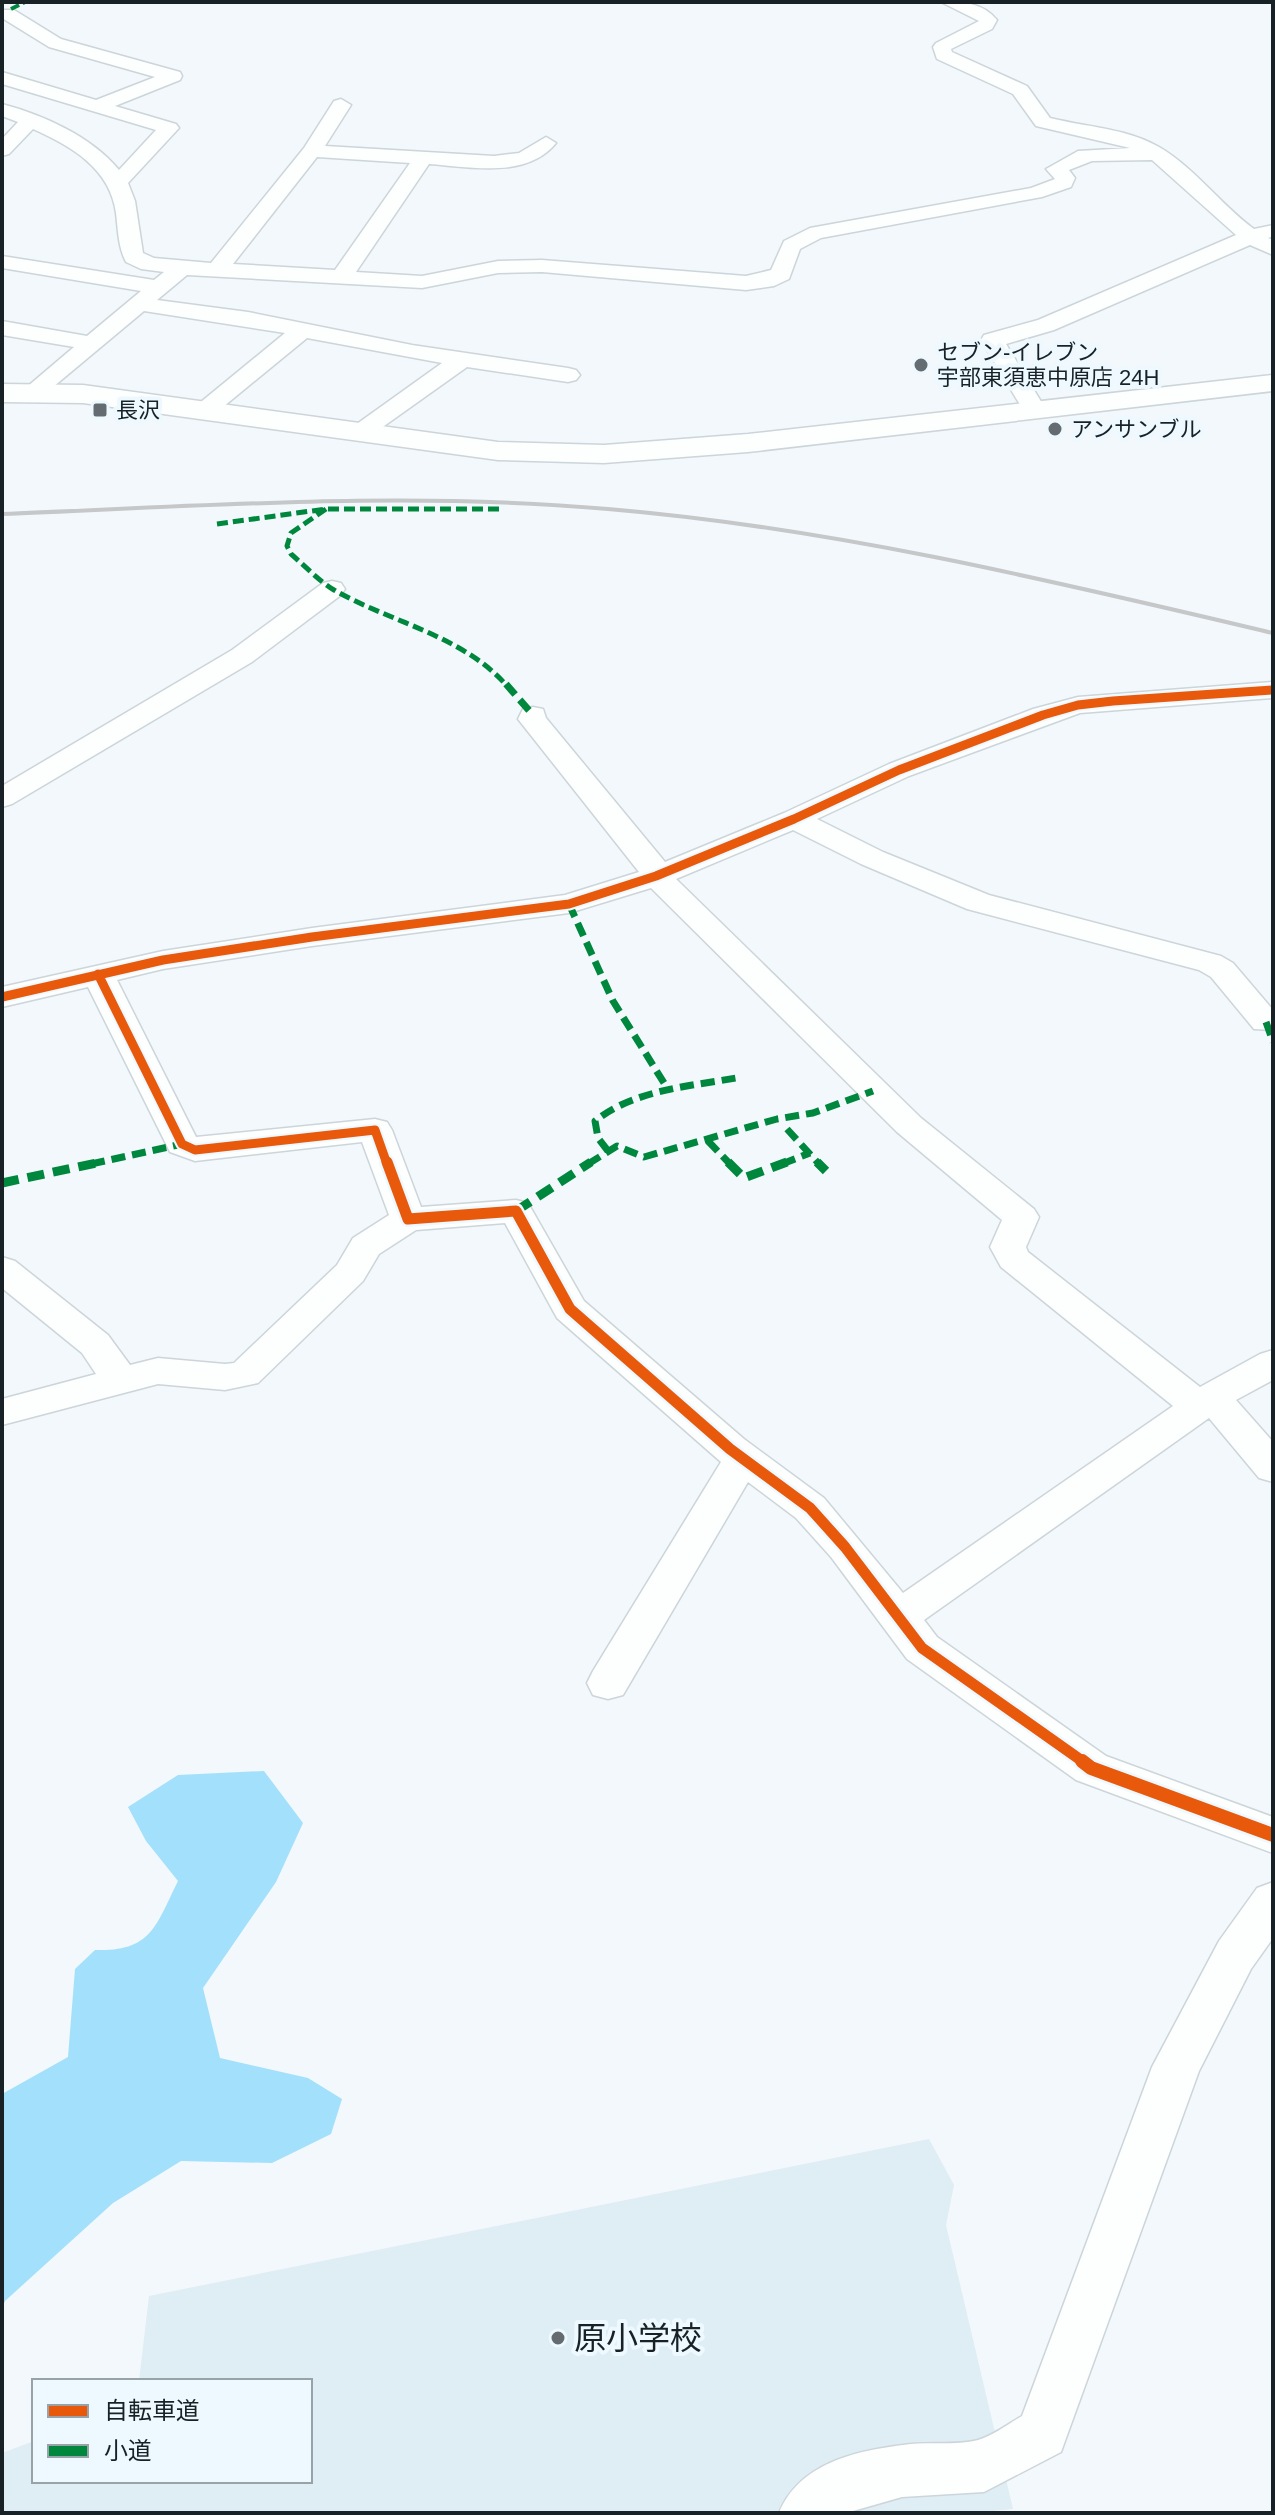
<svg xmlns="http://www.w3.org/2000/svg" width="1275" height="2515" viewBox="0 0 1275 2515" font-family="Arial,'Noto Sans JP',sans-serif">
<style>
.built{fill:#dfedf4}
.water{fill:#a2e0fb}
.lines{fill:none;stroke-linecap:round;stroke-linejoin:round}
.street-casing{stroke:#ccd5d9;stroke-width:3}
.secondary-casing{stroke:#ccd5d9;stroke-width:3}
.street{fill:#fdfefe;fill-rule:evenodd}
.secondary{fill:#fdfefe;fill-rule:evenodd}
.rail{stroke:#c5c7c8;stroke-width:4}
.quiet-far3{stroke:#00873e;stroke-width:4;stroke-dasharray:9 4;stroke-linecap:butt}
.quiet-far2{stroke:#00873e;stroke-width:5;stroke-dasharray:11 5;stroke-linecap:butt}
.quiet-far1{stroke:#00873e;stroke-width:7;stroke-dasharray:14 7;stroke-linecap:butt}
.quiet{stroke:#00873e;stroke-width:9;stroke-dasharray:17 9;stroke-linecap:butt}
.cycleway-far2-casing{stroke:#eef9ff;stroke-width:13}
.cycleway-far1-casing{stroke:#eef9ff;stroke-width:16}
.cycleway-casing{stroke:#eef9ff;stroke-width:19}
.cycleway-far2{stroke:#e8590c;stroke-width:9}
.cycleway-far1{stroke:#e8590c;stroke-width:11}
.cycleway{stroke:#e8590c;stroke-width:14}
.poi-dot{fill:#646c71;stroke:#eef9ff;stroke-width:3}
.labels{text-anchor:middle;stroke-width:8;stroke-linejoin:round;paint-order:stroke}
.far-poi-label{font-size:22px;fill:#172126;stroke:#eef9ff;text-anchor:start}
.near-poi-label{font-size:32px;fill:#172126;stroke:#eef9ff;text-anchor:start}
</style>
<rect width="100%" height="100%" fill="#f2f8fb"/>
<!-- built -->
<path class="built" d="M 929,2139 L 954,2185 L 946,2225 L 1013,2509 L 973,2513 L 2,2513 L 2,2453 L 34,2441 L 34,2481 L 310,2481 L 310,2381 L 139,2381 L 149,2296 Z"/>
<!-- water -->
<path class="water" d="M 264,1771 L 303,1823 L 276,1882 L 203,1988 L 220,2058 L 308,2078 L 342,2099 L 331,2134 L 272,2163 L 181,2161 L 113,2203 L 5,2301 L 2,2309 L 2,2094 L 68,2057 L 75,1969 L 95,1950 C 152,1952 156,1925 178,1881 L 146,1841 L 128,1807 L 178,1775 Z"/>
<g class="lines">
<defs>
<path id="street" d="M 941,2 C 963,2 982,2 997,20 L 992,29 L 951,49 L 952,52 L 1027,86 L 1050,118 C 1086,127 1126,128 1159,147 C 1195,168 1220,204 1254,229 L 1273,225 L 1273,236 L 1268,238 L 1273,240 L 1273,255 L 1250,245 L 1054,330 L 1006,344 L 1045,408 L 1041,413 L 1025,413 L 981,340 L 984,335 L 1038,320 L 1236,235 L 1152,160 L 1092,161 L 1069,170 L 1075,178 L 1071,187 L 1042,197 L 821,238 L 800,249 L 789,279 L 774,286 L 746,290 L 542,272 L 498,273 L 422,288 L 187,275 L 157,300 L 248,312 L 412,345 L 568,368 L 576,370 L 580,375 L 576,380 L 568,382 L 467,367 L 370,436 L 354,436 L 350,431 L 354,426 L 442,363 L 307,338 L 212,416 L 196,416 L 192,411 L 196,406 L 285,333 L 144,311 L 41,397 L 25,397 L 21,392 L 74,347 L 2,335 L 2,321 L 87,336 L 141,291 L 2,268 L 2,256 L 154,280 L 164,272 L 141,269 L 126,262 C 118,247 118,229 116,213 C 110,168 71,146 33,129 L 9,154 L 2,156 L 2,139 L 18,122 L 2,116 L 2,104 C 43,115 91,136 119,170 L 156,130 L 2,84 L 2,72 L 96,100 L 155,77 L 49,47 L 2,18 L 2,10 L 14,10 L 61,39 L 180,72 L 182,76 L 180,80 L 115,106 L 176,124 L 179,128 L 128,183 L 135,201 L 143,253 L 154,258 L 211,263 L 304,148 L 334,101 L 341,99 L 351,105 L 325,146 L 494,156 L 519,153 L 546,137 L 556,143 C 527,179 470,167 429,164 L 356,272 L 422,276 L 498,261 L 542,260 L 746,276 L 771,270 L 784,241 L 810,228 L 1031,188 L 1055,179 L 1046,169 L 1078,151 L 1130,148 L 1036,126 L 1013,94 L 937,59 L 933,47 L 936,43 L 979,21 ZM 317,157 L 410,163 L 335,270 L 233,264 Z
M 332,581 L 341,583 L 345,589 L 341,595 L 252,662 L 12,804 L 2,807 L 2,786 L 232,650 L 323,583 Z
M 1273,682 L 1273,698 L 1080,713 L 909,776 L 817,819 L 883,852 L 989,895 L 1221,956 L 1233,963 L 1273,1010 L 1273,1030 L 1254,1029 L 1211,977 L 1199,970 L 967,909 L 861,864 L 793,830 L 676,879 L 921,1118 L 1034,1209 L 1039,1217 L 1026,1247 L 1028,1252 L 1200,1387 L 1260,1354 L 1273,1350 L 1273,1380 L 1236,1400 L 1273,1442 L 1273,1482 L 1259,1478 L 1209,1418 L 924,1620 L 937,1637 L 1106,1756 L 1273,1817 L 1273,1853 L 1076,1780 L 907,1659 L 831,1557 L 796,1518 L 748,1482 L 623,1695 L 608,1699 L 593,1695 L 587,1683 L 593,1671 L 721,1462 L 557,1318 L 505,1223 L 416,1230 L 379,1254 L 363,1281 L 258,1383 L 225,1390 L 158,1384 L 2,1425 L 2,1399 L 96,1374 L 82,1353 L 2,1288 L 2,1257 L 15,1261 L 108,1335 L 130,1365 L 158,1358 L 225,1364 L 234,1363 L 337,1265 L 353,1238 L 389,1215 L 362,1142 L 195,1161 L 170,1152 L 88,987 L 2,1007 L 2,987 L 163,951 L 312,928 L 565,895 L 639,872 L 518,719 L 523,709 L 533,707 L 543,709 L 546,718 L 665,862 L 784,813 L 889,764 L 1033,709 L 1078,697 ZM 651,888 L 897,1132 L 1002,1220 L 990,1247 L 1001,1267 L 1173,1406 L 903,1593 L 824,1498 L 744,1439 L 584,1301 L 528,1203 L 516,1200 L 421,1207 L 392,1130 L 387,1122 L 375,1119 L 196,1137 L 117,980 L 163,969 L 312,946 L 569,913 Z
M 1273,1882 L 1273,1938 L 1251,1969 L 1199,2071 L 1061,2452 L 984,2492 L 902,2497 L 846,2513 L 779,2513 C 799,2464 854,2451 903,2445 C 927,2441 955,2446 978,2440 C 993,2436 1008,2424 1022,2416 L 1152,2067 L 1219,1941 L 1257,1888 Z"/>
<path id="secondary" d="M 1273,375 L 1273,391 L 748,452 L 604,463 L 498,460 L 83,403 L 2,402 L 2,384 L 83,385 L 498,442 L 604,445 L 748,434 Z"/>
</defs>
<!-- street casing -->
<use href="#street" class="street-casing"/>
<!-- secondary casing -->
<use href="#secondary" class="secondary-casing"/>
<!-- street -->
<use href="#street" class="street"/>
<!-- secondary -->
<use href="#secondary" class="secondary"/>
<!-- rail -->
<path class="rail" d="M 2,514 C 203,506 407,491 608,509 C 833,528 1053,581 1273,633"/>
<!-- quiet-far3 -->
<path class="quiet-far3" d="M 11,9 L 25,2"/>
<!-- quiet-far2 -->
<path class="quiet-far2" d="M 326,509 L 291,533 L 287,546 L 291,554 C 305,566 319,581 334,590 C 390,622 464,636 507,686
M 217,524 L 326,509 L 504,509"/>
<!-- quiet-far1 -->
<path class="quiet-far1" d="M 506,684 L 533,715
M 569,904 L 613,1001 L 669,1091
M 1266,1022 L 1273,1042
M 787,1129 L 819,1164
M 708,1141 L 730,1164
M 608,1151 L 598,1138 L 595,1121 C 635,1089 693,1086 742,1077
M 91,1164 L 182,1144
M 588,1164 L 617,1146 L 644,1157 L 777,1119 L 813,1113 L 873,1091
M 782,1164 L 810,1153"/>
<!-- quiet -->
<path class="quiet" d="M 728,1162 L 744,1178 L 787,1162
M 817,1162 L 826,1171
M 2,1183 L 101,1162
M 516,1211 L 591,1162"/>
<defs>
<path id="cycleway-far2" d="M 98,974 L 182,1144 L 195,1150 L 375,1130 L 387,1164
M 2,997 L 163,960 L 312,937 L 569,904 L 656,876 L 794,819 L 899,770 L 1043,715 L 1078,705 L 1113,701 L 1273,690"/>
<path id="cycleway-far1" d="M 387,1162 L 408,1219 L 516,1211 L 570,1309 L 730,1449 L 810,1508 L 845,1547 L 922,1648 L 1085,1763"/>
<path id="cycleway" d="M 1082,1761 L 1091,1768 L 1273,1835"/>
</defs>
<!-- cycleway-far2 casing -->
<use href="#cycleway-far2" class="cycleway-far2-casing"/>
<!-- cycleway-far1 casing -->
<use href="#cycleway-far1" class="cycleway-far1-casing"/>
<!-- cycleway casing -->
<use href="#cycleway" class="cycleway-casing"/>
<!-- cycleway-far2 -->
<use href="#cycleway-far2" class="cycleway-far2"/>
<!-- cycleway-far1 -->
<use href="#cycleway-far1" class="cycleway-far1"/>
<!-- cycleway -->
<use href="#cycleway" class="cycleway"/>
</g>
<!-- markers -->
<g class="poi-dot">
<circle cx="921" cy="365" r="8"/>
<rect x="92" y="402" width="16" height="16" rx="4"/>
<circle cx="1055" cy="429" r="8"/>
<circle cx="558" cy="2338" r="8"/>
</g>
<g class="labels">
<!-- far-poi labels -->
<g class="far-poi-label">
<text x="937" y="360">セブン-イレブン<tspan x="937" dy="25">宇部東須恵中原店 24H</tspan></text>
<text x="116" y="418">長沢</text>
<text x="1071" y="437">アンサンブル</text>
</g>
<!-- near-poi labels -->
<g class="near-poi-label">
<text x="574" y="2349">原小学校</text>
</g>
</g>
<!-- border -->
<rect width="1275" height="2515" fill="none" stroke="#172126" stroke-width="8"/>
<!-- legend -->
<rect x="32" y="2379" width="280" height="104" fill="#eef9ff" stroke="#98a3a8" stroke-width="2"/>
<rect x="48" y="2405" width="40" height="12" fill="#e8590c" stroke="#98a3a8" stroke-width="2"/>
<text x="104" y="2419" font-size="24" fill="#172126">自転車道</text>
<rect x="48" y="2445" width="40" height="12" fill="#00873e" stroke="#98a3a8" stroke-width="2"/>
<text x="104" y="2459" font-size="24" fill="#172126">小道</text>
</svg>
